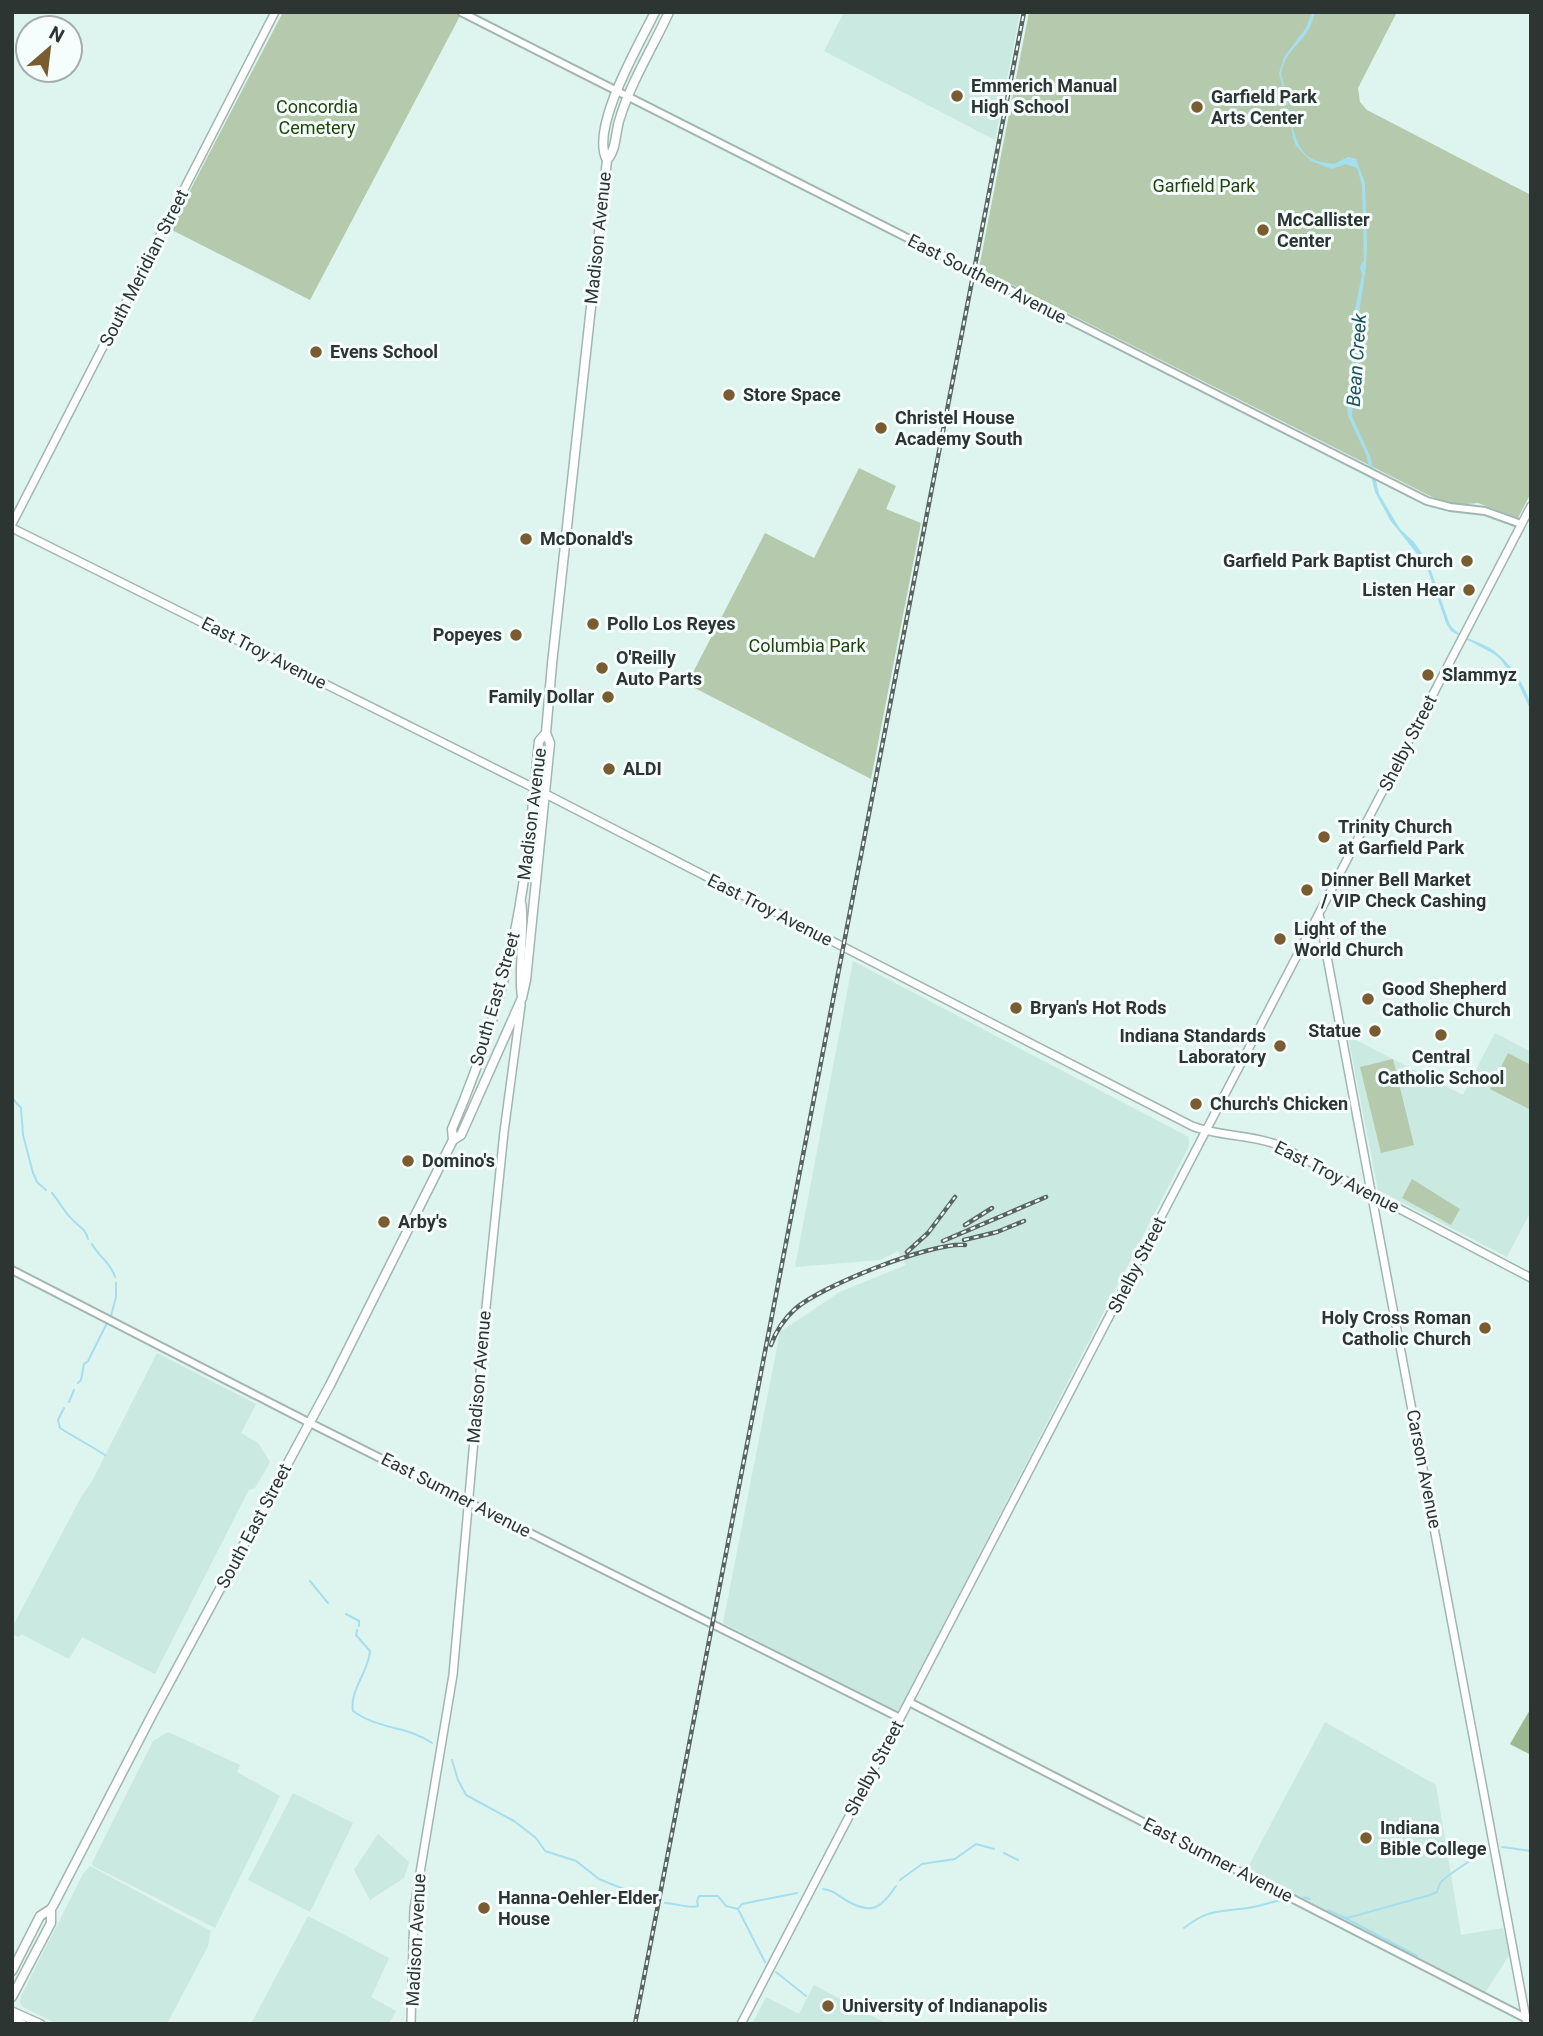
<svg xmlns="http://www.w3.org/2000/svg" width="1543" height="2036" viewBox="0 0 1543 2036" font-family="Roboto,sans-serif">
<style>
.built{fill:#cae9e0}
.green{fill:#b5caac}
.forest{fill:#9bb890}
.water{fill:#a4dff0}
.lines{fill:none;stroke-linecap:round;stroke-linejoin:round}
.stream{stroke:#a4dff0;stroke-width:2}
.tertiary-casing{stroke:#a1b6b0;stroke-width:10}
.secondary-casing{stroke:#a1b6b0;stroke-width:10}
.primary-casing{stroke:#a1b6b0;stroke-width:11}
.tertiary{stroke:#fff;stroke-width:6}
.secondary{stroke:#fff;stroke-width:7}
.primary{stroke:#fff;stroke-width:8}
.rail-casing{stroke:#586461;stroke-width:4.5}
.rail{stroke:#f5fefc;stroke-width:2;stroke-dasharray:5;stroke-linecap:butt}
.poi-dot{fill:#795c30;stroke:#f5fefc;stroke-width:2.5}
.labels{text-anchor:middle;stroke-width:6;stroke-linejoin:round;paint-order:stroke}
.poi-label{font-size:18px;font-weight:bold;fill:#2d3533;stroke:#f5fefc;text-anchor:start}
.park-label{font-size:18px;fill:#20440a;stroke:#f5fefc}
.street-label{font-size:18px;fill:#2d3533;stroke:#f5fefc}
.water-label{font-size:19px;font-style:italic;fill:#1e505c;stroke:#f5fefc}
</style>
<rect width="100%" height="100%" fill="#def4ee"/>
<!-- built -->
<path class="built" d="M 844,12 L 1020,12 L 995,140 L 824,51 Z
M 853,961 L 1189,1137 L 1189,1146 L 900,1709 L 895,1712 L 723,1623 L 780,1332 L 840,1292 L 906,1265 L 898,1251 L 880,1260 L 795,1267 Z
M 1495,1033 L 1531,1052 L 1531,1211 L 1507,1257 L 1378,1190 L 1348,1036 L 1463,1095 Z
M 157,1353 L 256,1404 L 241,1433 L 258,1443 L 270,1462 L 255,1488 L 249,1490 L 241,1505 L 155,1674 L 82,1637 L 69,1659 L 21,1634 L 19,1637 L 12,1634 L 12,1628 L 81,1497 L 91,1483 Z
M 1325,1722 L 1436,1785 L 1461,1935 L 1503,1928 L 1510,1954 L 1485,1993 L 1247,1869 Z
M 168,1732 L 240,1765 L 237,1772 L 280,1796 L 215,1928 L 93,1866 L 92,1863 L 153,1741 Z
M 293,1793 L 353,1823 L 310,1912 L 248,1880 Z
M 378,1834 L 409,1862 L 404,1878 L 370,1900 L 354,1870 Z
M 90,1866 L 211,1931 L 208,1946 L 167,2024 L 57,2024 L 23,2007 L 20,2003 L 21,1996 L 83,1874 Z
M 308,1916 L 389,1958 L 371,1997 L 396,2011 L 389,2024 L 251,2024 Z
M 814,1985 L 887,2024 L 752,2024 L 766,1997 L 799,2014 Z"/>
<!-- green -->
<path class="green" d="M 283,12 L 452,12 L 460,16 L 310,300 L 170,229 Z
M 1029,12 L 1397,12 L 1358,88 L 1360,102 L 1367,110 L 1531,195 L 1531,493 L 1518,518 L 1478,503 L 1458,505 L 1436,499 L 979,268 Z
M 859,468 L 896,486 L 886,509 L 921,523 L 871,779 L 687,684 L 765,533 L 814,558 Z
M 1508,1053 L 1531,1065 L 1531,1110 L 1490,1089 Z
M 1393,1059 L 1414,1145 L 1381,1153 L 1360,1067 Z
M 1412,1179 L 1460,1209 L 1451,1225 L 1402,1198 Z"/>
<!-- forest -->
<path class="forest" d="M 1531,1708 L 1531,1755 L 1510,1744 Z"/>
<!-- water -->
<path class="water" d="M 1312,12 L 1315,12 C 1313,18 1312,24 1309,29 C 1299,46 1283,54 1281,75 C 1290,97 1289,147 1312,159 C 1318,162 1327,163 1334,164 L 1348,157 L 1356,159 L 1365,183 L 1367,244 L 1366,267 L 1355,340 L 1352,416 L 1370,456 L 1379,494 L 1400,529 L 1414,542 L 1428,562 L 1450,625 C 1459,637 1475,640 1488,647 C 1506,656 1531,691 1531,711 L 1517,681 L 1500,659 L 1494,654 L 1451,631 L 1446,623 L 1426,565 L 1390,520 L 1375,492 L 1366,454 L 1348,416 L 1347,406 L 1352,368 L 1353,319 L 1362,275 L 1360,267 L 1364,260 L 1362,185 L 1357,168 L 1346,164 L 1332,169 L 1311,161 L 1296,146 L 1293,138 L 1289,111 L 1279,73 L 1284,57 L 1306,28 Z"/>
<g class="lines">
<!-- stream -->
<path class="stream" d="M 12,1098 L 21,1108 L 23,1135 L 33,1173 L 37,1182 L 46,1190
M 52,1193 C 59,1201 63,1210 70,1217 C 77,1226 86,1228 88,1239
M 92,1244 C 98,1256 112,1264 115,1277
M 111,1316 L 116,1297 L 116,1283
M 78,1383 L 81,1380 L 84,1364 L 88,1361 L 107,1323
M 69,1402 L 74,1390
M 64,1408 L 58,1420 L 60,1428 C 76,1438 89,1445 105,1455
M 310,1581 L 328,1603
M 346,1614 L 359,1621 L 359,1626
M 357,1630 L 356,1635 L 370,1651 C 369,1671 349,1691 353,1711 C 379,1730 408,1726 432,1743
M 452,1760 L 458,1780 L 466,1795 L 514,1821 L 536,1838 L 545,1851 L 576,1861 L 599,1879 L 651,1900
M 1502,1847 L 1531,1851
M 1004,1853 L 1018,1860
M 900,1880 L 922,1864 L 955,1859 L 976,1844 L 994,1849
M 823,1889 C 835,1890 839,1897 849,1902 C 873,1915 882,1907 896,1886
M 1304,1897 L 1310,1899
M 665,1903 C 675,1903 689,1909 698,1906 L 697,1901 L 699,1896 L 718,1896 L 726,1906 L 738,1909 L 742,1904 L 797,1893
M 1328,1910 L 1345,1918 L 1351,1917 L 1430,1895 L 1437,1892 C 1437,1891 1440,1883 1441,1882 C 1445,1877 1482,1852 1487,1851
M 739,1911 L 765,1962
M 1347,1919 L 1417,1956
M 1184,1928 C 1208,1909 1219,1912 1248,1908 C 1260,1906 1271,1902 1282,1900
M 776,1972 L 806,1996"/>
<defs>
<path id="tertiary" d="M 461,12 L 1427,501 L 1450,507 L 1485,511 L 1521,524
M 12,1270 L 310,1423 L 900,1718
M 909,1702 L 1527,2019"/>
<path id="secondary" d="M 12,524 L 275,12
M 12,528 L 534,788 L 1192,1126 C 1220,1137 1250,1134 1278,1145 L 1531,1278
M 1319,914 L 1527,2024
M 521,994 C 518,964 525,934 522,904
M 12,2011 L 41,2024
M 12,2018 L 23,2024
M 411,2024 L 414,1909 L 453,1675 L 485,1317 L 504,1132 L 521,1005
M 741,2024 L 1531,506"/>
<path id="primary" d="M 607,160 C 589,129 640,43 655,12
M 453,1140 L 452,1129 C 480,1064 502,996 516,926 C 528,865 533,803 539,741 L 546,733
M 12,1971 L 40,1916 L 51,1909
M 12,1997 L 51,1923 L 51,1909 L 54,1904 L 153,1713 L 330,1385 L 453,1140 L 461,1135 L 522,998 L 526,980 L 550,743 L 546,733 L 552,664 L 607,160 C 617,149 615,132 620,118 C 631,82 653,47 669,12"/>
</defs>
<!-- tertiary casing -->
<use href="#tertiary" class="tertiary-casing"/>
<!-- secondary casing -->
<use href="#secondary" class="secondary-casing"/>
<!-- primary casing -->
<use href="#primary" class="primary-casing"/>
<!-- tertiary -->
<use href="#tertiary" class="tertiary"/>
<!-- secondary -->
<use href="#secondary" class="secondary"/>
<!-- primary -->
<use href="#primary" class="primary"/>
<defs>
<path id="rail" d="M 965,1225 L 992,1208
M 964,1240 L 997,1232 L 1024,1221
M 943,1241 L 1046,1197
M 907,1252 L 928,1233 L 955,1197
M 771,1345 C 776,1331 784,1319 795,1309 C 821,1286 931,1242 965,1245
M 635,2024 L 1024,12"/>
</defs>
<!-- rail casing -->
<use href="#rail" class="rail-casing"/>
<!-- rail -->
<use href="#rail" class="rail"/>
</g>
<!-- markers -->
<g class="poi-dot">
<circle cx="957" cy="96" r="7"/>
<circle cx="1197" cy="107" r="7"/>
<circle cx="1263" cy="230" r="7"/>
<circle cx="316" cy="352" r="7"/>
<circle cx="729" cy="395" r="7"/>
<circle cx="881" cy="428" r="7"/>
<circle cx="526" cy="539" r="7"/>
<circle cx="1467" cy="561" r="7"/>
<circle cx="1469" cy="590" r="7"/>
<circle cx="593" cy="624" r="7"/>
<circle cx="516" cy="635" r="7"/>
<circle cx="602" cy="668" r="7"/>
<circle cx="1428" cy="675" r="7"/>
<circle cx="608" cy="697" r="7"/>
<circle cx="609" cy="769" r="7"/>
<circle cx="1324" cy="837" r="7"/>
<circle cx="1307" cy="890" r="7"/>
<circle cx="1280" cy="939" r="7"/>
<circle cx="1368" cy="999" r="7"/>
<circle cx="1016" cy="1008" r="7"/>
<circle cx="1375" cy="1031" r="7"/>
<circle cx="1441" cy="1035" r="7"/>
<circle cx="1280" cy="1046" r="7"/>
<circle cx="1196" cy="1104" r="7"/>
<circle cx="408" cy="1161" r="7"/>
<circle cx="384" cy="1222" r="7"/>
<circle cx="1485" cy="1328" r="7"/>
<circle cx="1366" cy="1838" r="7"/>
<circle cx="484" cy="1908" r="7"/>
<circle cx="828" cy="2006" r="7"/>
</g>
<g class="labels">
<!-- poi labels -->
<g class="poi-label">
<text x="971" y="92">Emmerich Manual<tspan x="971" dy="21">High School</tspan></text>
<text x="1211" y="103">Garfield Park<tspan x="1211" dy="21">Arts Center</tspan></text>
<text x="1277" y="226">McCallister<tspan x="1277" dy="21">Center</tspan></text>
<text x="330" y="358">Evens School</text>
<text x="743" y="401">Store Space</text>
<text x="895" y="424">Christel House<tspan x="895" dy="21">Academy South</tspan></text>
<text x="540" y="545">McDonald's</text>
<text x="1453" y="567" text-anchor="end">Garfield Park Baptist Church</text>
<text x="1455" y="596" text-anchor="end">Listen Hear</text>
<text x="607" y="630">Pollo Los Reyes</text>
<text x="502" y="641" text-anchor="end">Popeyes</text>
<text x="616" y="664">O'Reilly<tspan x="616" dy="21">Auto Parts</tspan></text>
<text x="1442" y="681">Slammyz</text>
<text x="594" y="703" text-anchor="end">Family Dollar</text>
<text x="623" y="775">ALDI</text>
<text x="1338" y="833">Trinity Church<tspan x="1338" dy="21">at Garfield Park</tspan></text>
<text x="1321" y="886">Dinner Bell Market<tspan x="1321" dy="21">/ VIP Check Cashing</tspan></text>
<text x="1294" y="935">Light of the<tspan x="1294" dy="21">World Church</tspan></text>
<text x="1382" y="995">Good Shepherd<tspan x="1382" dy="21">Catholic Church</tspan></text>
<text x="1030" y="1014">Bryan's Hot Rods</text>
<text x="1361" y="1037" text-anchor="end">Statue</text>
<text x="1266" y="1042" text-anchor="end">Indiana Standards<tspan x="1266" dy="21">Laboratory</tspan></text>
<text x="1441" y="1063" text-anchor="middle">Central<tspan x="1441" dy="21">Catholic School</tspan></text>
<text x="1210" y="1110">Church's Chicken</text>
<text x="422" y="1167">Domino's</text>
<text x="398" y="1228">Arby's</text>
<text x="1471" y="1324" text-anchor="end">Holy Cross Roman<tspan x="1471" dy="21">Catholic Church</tspan></text>
<text x="1380" y="1834">Indiana<tspan x="1380" dy="21">Bible College</tspan></text>
<text x="498" y="1904">Hanna-Oehler-Elder<tspan x="498" dy="21">House</tspan></text>
<text x="842" y="2012">University of Indianapolis</text>
</g>
<!-- park labels -->
<g class="park-label">
<text x="317" y="113">Concordia<tspan x="317" dy="21">Cemetery</tspan></text>
<text x="1204" y="192">Garfield Park</text>
<text x="807" y="652">Columbia Park</text>
</g>
<!-- street labels -->
<g class="street-label">
<text transform="translate(598 238) rotate(-84)" y="6">Madison Avenue</text>
<text transform="translate(144 268) rotate(-63)" y="6">South Meridian Street</text>
<text transform="translate(987 279) rotate(27)" y="6">East Southern Avenue</text>
<text transform="translate(264 653) rotate(27)" y="6">East Troy Avenue</text>
<text transform="translate(1408 743) rotate(-63)" y="6">Shelby Street</text>
<text transform="translate(532 814) rotate(-83)" y="6">Madison Avenue</text>
<text transform="translate(770 910) rotate(27)" y="6">East Troy Avenue</text>
<text transform="translate(495 999) rotate(-74)" y="6">South East Street</text>
<text transform="translate(1337 1177) rotate(27)" y="6">East Troy Avenue</text>
<text transform="translate(1137 1265) rotate(-63)" y="6">Shelby Street</text>
<text transform="translate(479 1377) rotate(-85)" y="6">Madison Avenue</text>
<text transform="translate(1424 1469) rotate(79)" y="6">Carson Avenue</text>
<text transform="translate(456 1495) rotate(27)" y="6">East Sumner Avenue</text>
<text transform="translate(254 1526) rotate(-62)" y="6">South East Street</text>
<text transform="translate(874 1768) rotate(-62)" y="6">Shelby Street</text>
<text transform="translate(1218 1860) rotate(27)" y="6">East Sumner Avenue</text>
<text transform="translate(416 1940) rotate(-87)" y="6">Madison Avenue</text>
</g>
<!-- water labels -->
<g class="water-label">
<text transform="translate(1356 360) rotate(-86)" y="7">Bean Creek</text>
</g>
</g>
<!-- border -->
<rect width="1543" height="2036" fill="none" stroke="#2d3533" stroke-width="28"/>
<!-- north arrow -->
<g transform="translate(49 49) rotate(28)"><circle r="33" fill="#f5fefc" stroke="#a5aeac" stroke-width="2"/>
<path d="M0-5L12 26L0 18L-12 26Z" fill="#795c30"/>
<text y="-10" font-size="19" font-weight="bold" text-anchor="middle" fill="#2d3533">N</text>
</g>
</svg>
